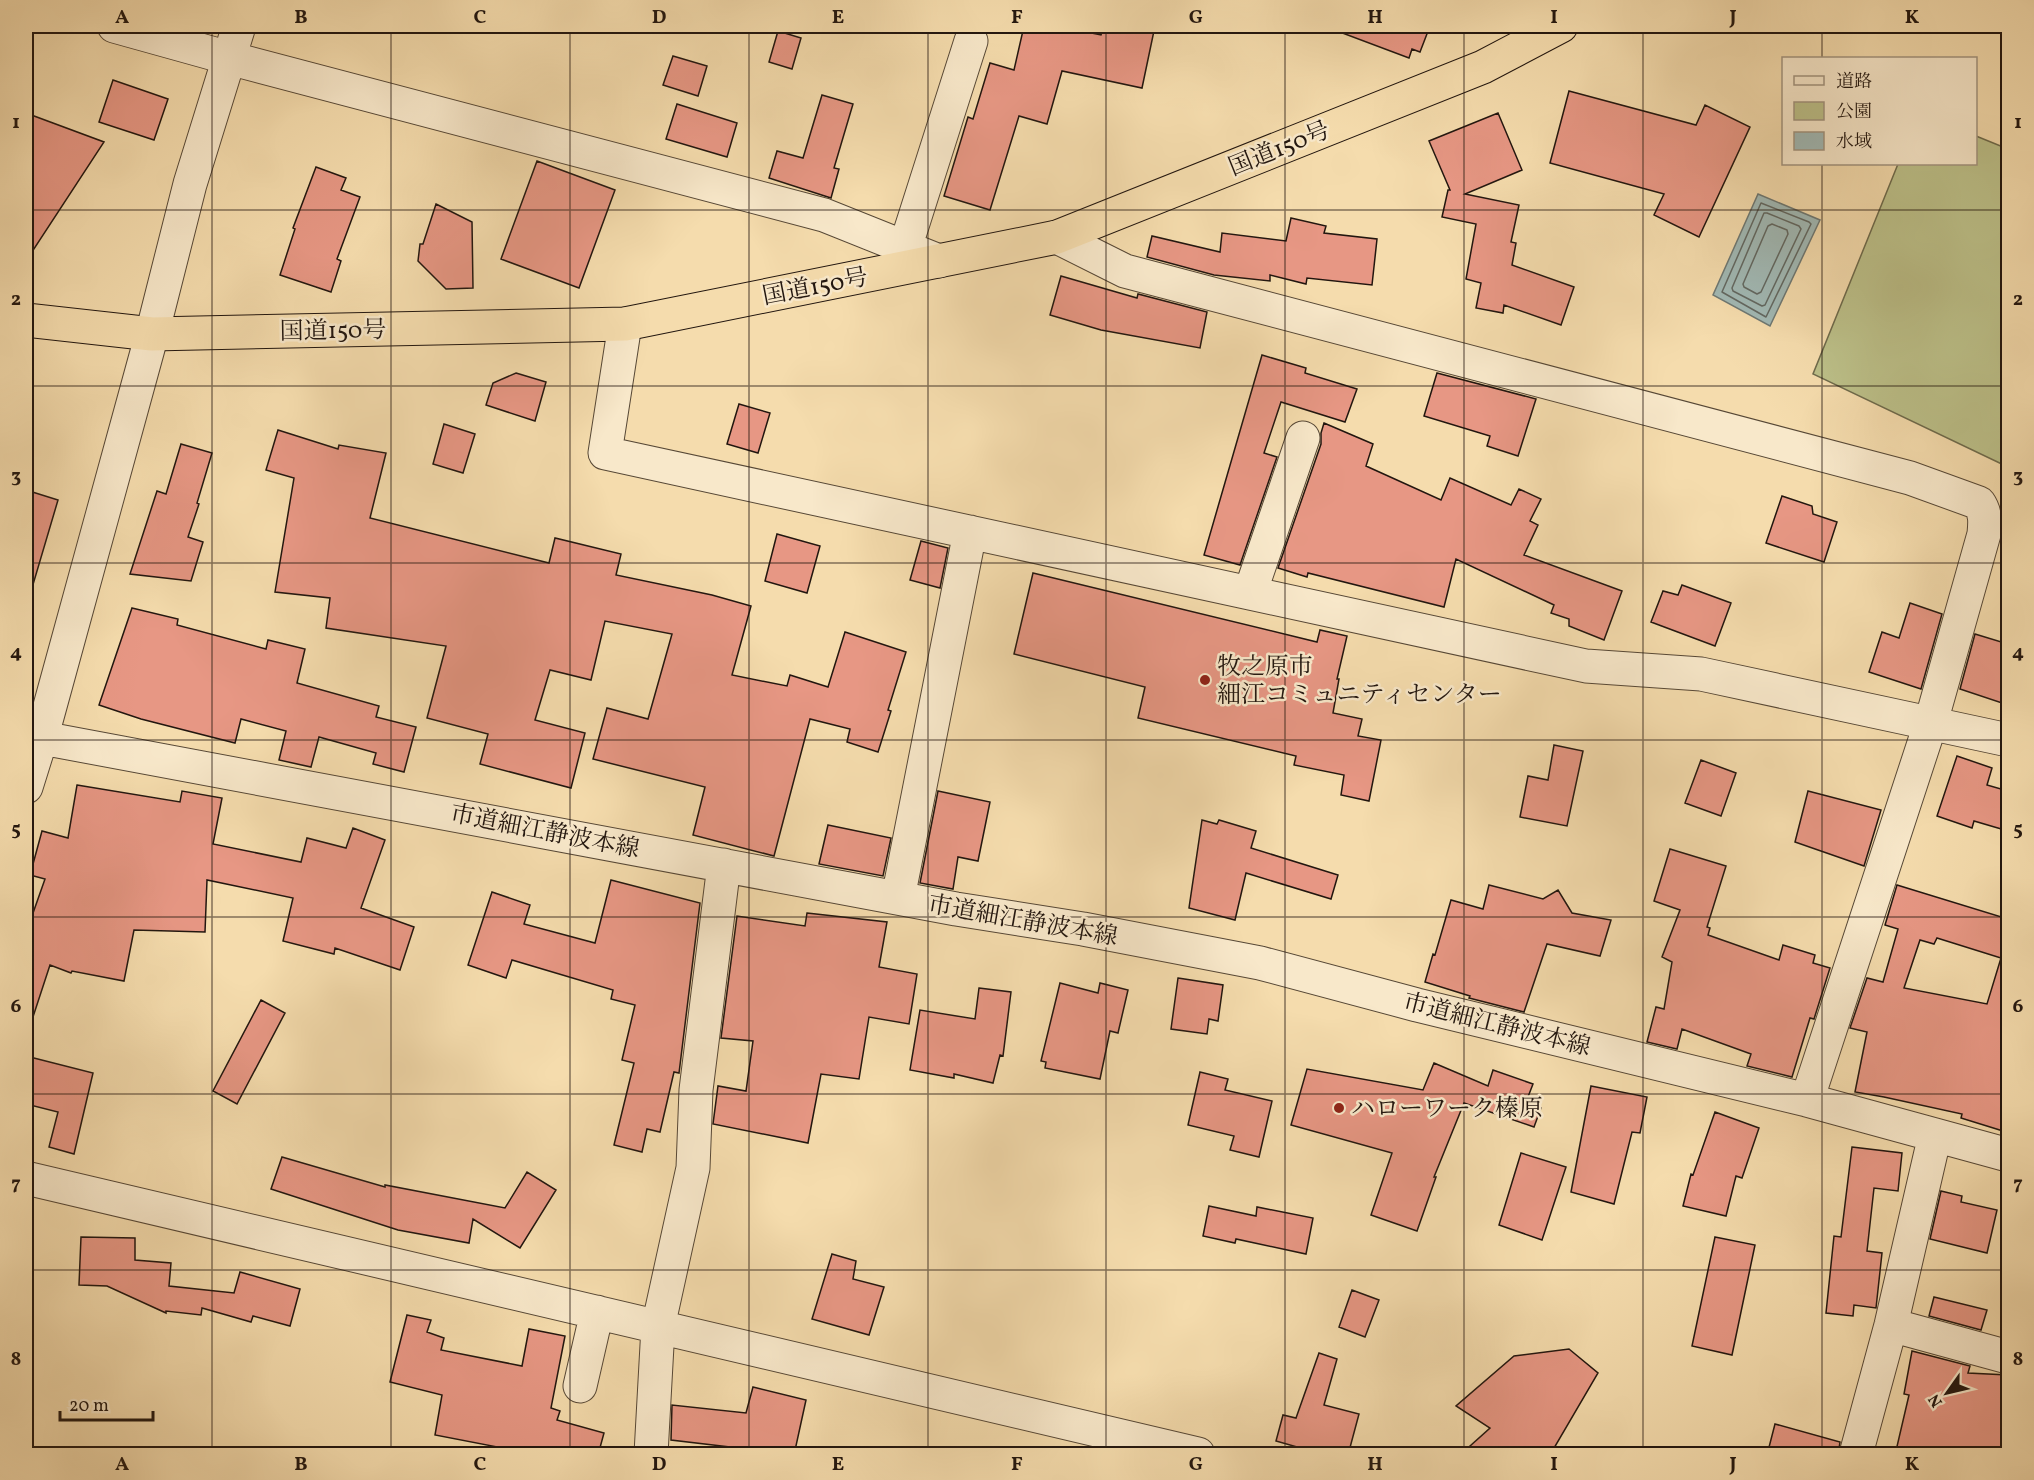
<svg xmlns="http://www.w3.org/2000/svg" width="2034" height="1480" viewBox="0 0 2034 1480" font-family="Vollkorn,'Noto Serif JP',serif">
<style>
.green{fill:#bcc089;stroke:#6f6b4c;stroke-width:1.5}
.water{fill:#a1b9b5;stroke:#6e7873;stroke-width:1.5}
.lines{fill:none;stroke-linecap:round;stroke-linejoin:round}
.shore{stroke:#626862;stroke-width:1.5}
.building{fill:#e79784;stroke:#22160f;stroke-width:1.5;fill-rule:evenodd}
.minor-casing{stroke:#574836;stroke-width:35}
.highway-casing{stroke:#22160f;stroke-width:35}
.minor{stroke:#f8e8ca;stroke-width:33}
.highway{stroke:#f5dcad;stroke-width:33}
.grid{fill:none;stroke:#22160f;stroke-width:1.5;stroke-opacity:0.55}
.poi-dot{fill:#8f2418;stroke:#f8e8ca;stroke-width:2}
.labels{text-anchor:middle;stroke-width:5;stroke-linejoin:round;paint-order:stroke}
.street-label{font-size:24px;fill:#22160f;stroke:#f8e8ca}
.poi-label{font-size:24px;fill:#22160f;stroke:#f8e8ca;text-anchor:start}
.neatline{fill:none;stroke:#22160f;stroke-width:2}
.grid-label{font-size:20px;text-anchor:middle;font-weight:bold;fill:#22160f}
</style>
<rect width="100%" height="100%" fill="#f5dcad"/>
<filter id="stains"><feTurbulence type="fractalNoise" baseFrequency=".00333" numOctaves="4"/><feColorMatrix values="0 0 0 0 .2 0 0 0 0 .09 0 0 0 0 .02 0 0 0 .5 -.17"/></filter>
<radialGradient id="worn" r=".72"><stop offset=".6" stop-color="#630" stop-opacity="0"/><stop offset="1" stop-color="#630" stop-opacity=".3"/></radialGradient>
<!-- green -->
<path class="green" d="M 1976,136 L 2008,149 L 2008,467 L 1813,374 L 1898,164 L 1976,164 Z"/>
<!-- water -->
<path class="water" d="M 1758,194 L 1820,220 L 1770,326 L 1713,295 Z"/>
<g class="lines">
<!-- shore -->
<path class="shore" d="M 1761,203 L 1809,222 L 1811,224 L 1766,317 L 1722,292 Z
M 1764,213 L 1767,213 L 1799,226 L 1801,229 L 1765,305 L 1762,306 L 1733,291 L 1732,288 Z
M 1772,224 L 1787,230 L 1788,234 L 1761,292 L 1757,294 L 1744,287 L 1743,284 L 1768,226 Z"/>
</g>
<!-- building -->
<path class="building" d="M 1024,26 L 1056,26 L 1101,35 L 1104,26 L 1155,26 L 1142,88 L 1062,71 L 1047,124 L 1019,116 L 990,210 L 944,196 L 968,117 L 973,119 L 990,63 L 1014,70 Z
M 1329,26 L 1430,26 L 1420,52 L 1412,49 L 1409,58 L 1329,28 Z
M 778,31 L 801,38 L 792,69 L 769,62 Z
M 673,56 L 707,66 L 698,96 L 663,85 Z
M 113,80 L 168,99 L 154,140 L 99,122 Z
M 1569,91 L 1696,125 L 1705,105 L 1750,127 L 1699,237 L 1654,215 L 1664,194 L 1550,163 Z
M 822,95 L 853,104 L 834,168 L 839,169 L 831,198 L 769,178 L 777,151 L 803,158 Z
M 677,104 L 737,123 L 727,157 L 666,139 Z
M 26,113 L 104,142 L 26,261 Z
M 1498,113 L 1522,170 L 1465,194 L 1519,205 L 1511,242 L 1516,243 L 1512,265 L 1574,287 L 1561,325 L 1504,305 L 1503,313 L 1476,308 L 1481,283 L 1466,279 L 1476,224 L 1442,217 L 1448,190 L 1450,190 L 1429,141 Z
M 537,161 L 615,190 L 579,288 L 501,259 Z
M 316,167 L 346,178 L 341,190 L 360,197 L 337,259 L 341,261 L 331,292 L 280,275 L 295,229 L 293,228 Z
M 436,204 L 472,222 L 473,288 L 446,289 L 418,261 L 420,244 L 423,244 Z
M 1291,218 L 1326,226 L 1324,233 L 1377,239 L 1372,285 L 1307,278 L 1306,284 L 1270,275 L 1270,281 L 1214,275 L 1147,257 L 1152,236 L 1220,252 L 1222,233 L 1286,241 Z
M 1061,276 L 1137,298 L 1138,294 L 1207,312 L 1200,348 L 1101,330 L 1050,315 Z
M 1262,355 L 1306,368 L 1305,373 L 1357,389 L 1345,422 L 1281,402 L 1264,453 L 1277,457 L 1240,565 L 1204,555 Z
M 516,373 L 546,382 L 535,421 L 486,405 L 493,383 Z
M 1437,373 L 1536,399 L 1518,456 L 1487,446 L 1490,436 L 1424,416 Z
M 739,404 L 770,413 L 758,453 L 727,444 Z
M 1324,423 L 1373,444 L 1366,466 L 1441,500 L 1450,478 L 1511,505 L 1519,489 L 1541,499 L 1530,521 L 1538,525 L 1524,555 L 1622,591 L 1604,640 L 1569,626 L 1569,619 L 1551,613 L 1554,605 L 1456,559 L 1444,607 L 1308,573 L 1307,577 L 1278,568 L 1321,444 L 1321,433 Z
M 444,424 L 475,434 L 463,473 L 433,464 Z
M 278,430 L 338,449 L 339,445 L 386,453 L 370,518 L 549,563 L 555,538 L 621,554 L 616,575 L 712,595 L 751,606 L 732,675 L 787,686 L 790,675 L 828,687 L 845,632 L 906,652 L 888,710 L 891,711 L 878,752 L 847,742 L 850,729 L 810,719 L 774,856 L 693,835 L 705,787 L 593,759 L 607,708 L 648,719 L 672,634 L 605,621 L 591,680 L 550,670 L 535,720 L 585,733 L 571,788 L 480,764 L 488,734 L 427,718 L 446,646 L 326,628 L 330,598 L 275,592 L 294,478 L 266,470 Z
M 181,444 L 212,453 L 197,503 L 199,504 L 188,537 L 203,542 L 191,581 L 130,574 L 157,491 L 166,494 Z
M 26,490 L 58,500 L 32,588 L 26,587 Z
M 1782,496 L 1812,506 L 1813,514 L 1837,522 L 1824,562 L 1766,543 Z
M 777,534 L 820,546 L 807,593 L 765,581 Z
M 921,541 L 948,548 L 940,588 L 910,580 Z
M 1033,573 L 1317,642 L 1320,630 L 1347,636 L 1337,679 L 1339,679 L 1333,713 L 1362,719 L 1358,736 L 1381,740 L 1369,801 L 1341,795 L 1344,775 L 1294,765 L 1296,756 L 1138,718 L 1145,687 L 1014,654 Z
M 1682,585 L 1731,603 L 1715,646 L 1651,622 L 1663,591 L 1678,595 Z
M 1910,603 L 1942,614 L 1921,689 L 1869,672 L 1882,632 L 1899,638 Z
M 132,608 L 178,619 L 177,625 L 266,649 L 268,640 L 305,649 L 297,683 L 379,706 L 376,717 L 416,727 L 404,772 L 373,764 L 376,753 L 319,737 L 311,767 L 279,760 L 286,731 L 241,719 L 235,743 L 141,719 L 99,705 Z
M 1975,634 L 2008,644 L 2008,705 L 1960,689 Z
M 1554,745 L 1583,751 L 1567,826 L 1520,817 L 1528,776 L 1548,780 Z
M 1957,756 L 1992,768 L 1987,785 L 2008,791 L 2008,831 L 1974,821 L 1972,828 L 1937,816 Z
M 1701,760 L 1736,773 L 1721,816 L 1685,803 Z
M 77,785 L 180,802 L 182,791 L 222,798 L 213,844 L 301,862 L 307,838 L 346,848 L 353,828 L 385,840 L 361,908 L 414,927 L 400,970 L 335,948 L 334,954 L 283,941 L 293,898 L 207,880 L 205,932 L 134,930 L 124,981 L 72,971 L 71,973 L 50,965 L 31,1023 L 26,1023 L 26,933 L 45,879 L 30,875 L 42,831 L 68,838 Z
M 938,791 L 990,802 L 978,861 L 958,857 L 953,889 L 920,883 Z
M 1808,791 L 1881,810 L 1864,866 L 1795,842 Z
M 1202,820 L 1217,824 L 1219,820 L 1256,831 L 1251,848 L 1338,875 L 1331,899 L 1246,873 L 1235,920 L 1189,908 Z
M 828,825 L 891,838 L 883,876 L 819,864 Z
M 1670,849 L 1726,866 L 1707,927 L 1710,928 L 1708,935 L 1779,960 L 1783,945 L 1815,955 L 1813,963 L 1830,968 L 1814,1019 L 1810,1018 L 1792,1077 L 1747,1066 L 1751,1054 L 1682,1029 L 1677,1049 L 1647,1042 L 1656,1007 L 1664,1009 L 1672,962 L 1662,957 L 1680,910 L 1654,901 Z
M 611,880 L 700,903 L 679,1073 L 674,1072 L 660,1132 L 647,1129 L 642,1152 L 614,1145 L 634,1063 L 622,1060 L 635,1005 L 611,999 L 613,990 L 512,960 L 506,978 L 468,965 L 492,892 L 530,905 L 524,924 L 595,943 Z
M 1489,885 L 1543,899 L 1558,890 L 1572,913 L 1611,920 L 1600,956 L 1547,944 L 1524,1012 L 1469,998 L 1470,996 L 1425,982 L 1433,954 L 1435,955 L 1451,900 L 1483,909 Z
M 1897,885 L 2008,919 L 2008,1111 L 2003,1131 L 1961,1118 L 1962,1114 L 1884,1097 L 1855,1092 L 1867,1032 L 1850,1028 L 1867,978 L 1883,982 L 1898,929 L 1885,925 ZM 1937,938 L 2001,958 L 1987,1004 L 1904,988 L 1920,940 L 1934,944 Z
M 807,913 L 887,922 L 879,967 L 917,974 L 909,1024 L 869,1017 L 859,1079 L 821,1074 L 808,1143 L 713,1124 L 718,1086 L 746,1091 L 753,1041 L 721,1038 L 737,916 L 805,926 Z
M 1178,978 L 1223,985 L 1218,1021 L 1209,1019 L 1207,1034 L 1171,1029 Z
M 1060,983 L 1098,993 L 1100,983 L 1128,990 L 1118,1033 L 1110,1031 L 1100,1079 L 1045,1068 L 1046,1062 L 1041,1061 Z
M 979,988 L 1011,992 L 1003,1056 L 1000,1055 L 993,1083 L 954,1074 L 954,1078 L 910,1070 L 920,1010 L 975,1019 Z
M 261,1000 L 285,1013 L 237,1104 L 213,1091 Z
M 26,1056 L 93,1073 L 74,1154 L 49,1147 L 58,1112 L 26,1104 Z
M 1434,1063 L 1488,1086 L 1493,1070 L 1533,1084 L 1526,1102 L 1541,1108 L 1534,1127 L 1464,1103 L 1434,1177 L 1436,1177 L 1417,1231 L 1371,1215 L 1392,1153 L 1291,1125 L 1307,1069 L 1423,1090 Z
M 1200,1072 L 1228,1079 L 1225,1090 L 1272,1101 L 1259,1157 L 1230,1150 L 1234,1136 L 1188,1125 Z
M 1591,1086 L 1647,1097 L 1640,1133 L 1632,1132 L 1614,1204 L 1571,1192 Z
M 1715,1112 L 1759,1128 L 1742,1178 L 1736,1176 L 1726,1216 L 1683,1206 L 1691,1174 L 1693,1175 Z
M 1852,1147 L 1902,1153 L 1898,1191 L 1874,1188 L 1867,1251 L 1882,1253 L 1876,1308 L 1854,1305 L 1853,1316 L 1826,1313 L 1834,1236 L 1841,1237 Z
M 1521,1153 L 1566,1167 L 1542,1240 L 1499,1225 Z
M 282,1157 L 385,1187 L 385,1185 L 505,1208 L 527,1172 L 556,1190 L 520,1248 L 473,1219 L 469,1243 L 398,1230 L 271,1189 Z
M 1941,1191 L 1962,1196 L 1961,1202 L 1997,1210 L 1987,1253 L 1930,1239 Z
M 1209,1206 L 1256,1216 L 1257,1207 L 1313,1218 L 1306,1254 L 1236,1239 L 1235,1243 L 1203,1236 Z
M 81,1237 L 135,1238 L 135,1260 L 171,1263 L 169,1286 L 234,1293 L 240,1272 L 300,1289 L 290,1326 L 253,1316 L 251,1322 L 202,1308 L 201,1315 L 166,1311 L 166,1313 L 107,1286 L 79,1285 Z
M 1715,1237 L 1755,1245 L 1732,1355 L 1692,1346 Z
M 832,1254 L 856,1261 L 853,1279 L 884,1287 L 869,1335 L 812,1319 Z
M 1352,1290 L 1379,1300 L 1365,1337 L 1339,1327 Z
M 1934,1297 L 1987,1310 L 1981,1330 L 1929,1316 Z
M 407,1315 L 431,1320 L 427,1332 L 444,1338 L 441,1350 L 522,1366 L 529,1329 L 565,1336 L 551,1408 L 560,1411 L 557,1420 L 604,1433 L 598,1455 L 507,1455 L 508,1449 L 435,1435 L 442,1395 L 390,1382 Z
M 1569,1349 L 1598,1373 L 1550,1455 L 1460,1455 L 1490,1428 L 1456,1406 L 1514,1356 Z
M 1912,1351 L 1970,1366 L 1968,1373 L 2008,1375 L 2008,1455 L 1895,1455 L 1909,1395 L 1904,1394 Z
M 1319,1353 L 1337,1359 L 1324,1405 L 1359,1414 L 1348,1455 L 1325,1455 L 1276,1441 L 1283,1415 L 1296,1418 Z
M 753,1387 L 806,1400 L 794,1455 L 764,1455 L 765,1451 L 671,1440 L 672,1405 L 746,1413 Z
M 1775,1424 L 1840,1442 L 1838,1455 L 1767,1455 Z"/>
<g class="lines">
<defs>
<path id="minor" d="M 114,26 L 229,58 L 824,215 L 939,261
M 1057,237 L 1125,271 L 1910,478 L 1979,503 C 1986,513 1985,523 1984,534 L 1931,722 L 1807,1100
M 905,248 L 971,41
M 625,324 L 605,453 L 1586,666 L 1701,674 L 2008,740
M 1250,593 L 1303,438
M 26,735 L 956,909 L 1083,929 L 1260,963 L 1417,1005 L 1807,1100 L 2008,1155
M 26,787 L 41,739 L 152,334 L 190,184 L 239,26
M 898,898 L 970,532
M 26,1178 L 1198,1454
M 1891,1325 L 2008,1357
M 580,1386 L 597,1312
M 651,1454 L 658,1327 L 693,1168 L 696,1090 L 724,865
M 1856,1454 L 1891,1325 L 1935,1135"/>
<path id="highway" d="M 26,320 L 152,334 L 625,324 L 1057,237 L 1483,67 L 1561,26"/>
</defs>
<!-- minor casing -->
<use href="#minor" class="minor-casing"/>
<!-- highway casing -->
<use href="#highway" class="highway-casing"/>
<!-- minor -->
<use href="#minor" class="minor"/>
<!-- highway -->
<use href="#highway" class="highway"/>
</g>
<!-- grid -->
<path class="grid" d="M 212,26 L 212,1454M 391,26 L 391,1454M 570,26 L 570,1454M 749,26 L 749,1454M 928,26 L 928,1454M 1106,26 L 1106,1454M 1285,26 L 1285,1454M 1464,26 L 1464,1454M 1643,26 L 1643,1454M 1822,26 L 1822,58M 1822,164 L 1822,1454M 26,210 L 2008,210M 26,386 L 2008,386M 26,563 L 2008,563M 26,740 L 2008,740M 26,917 L 2008,917M 26,1094 L 2008,1094M 26,1270 L 2008,1270"/>
<!-- markers -->
<g class="poi-dot">
<circle cx="1205" cy="680" r="6"/>
<circle cx="1339" cy="1108" r="6"/>
</g>
<g class="labels">
<!-- street labels -->
<g class="street-label">
<text transform="translate(1279 148) rotate(-22)" y="8">国道150号</text>
<text transform="translate(815 286) rotate(-11)" y="8">国道150号</text>
<text transform="translate(333 330) rotate(-1)" y="8">国道150号</text>
<text transform="translate(545 831) rotate(11)" y="8">市道細江静波本線</text>
<text transform="translate(1023 920) rotate(10)" y="8">市道細江静波本線</text>
<text transform="translate(1497 1024) rotate(14)" y="8">市道細江静波本線</text>
</g>
<!-- poi labels -->
<g class="poi-label">
<text x="1217" y="674">牧之原市<tspan x="1217" dy="28">細江コミュニティセンター</tspan></text>
<text x="1351" y="1116">ハローワーク榛原</text>
</g>
</g>
<!-- margin -->
<rect width="2034" height="1480" fill="none" stroke="#f5dcad" stroke-width="66"/>
<!-- legend -->
<rect x="1782" y="57" width="195" height="108" fill="#f8e8ca" stroke="#a2947f" stroke-width="1.5"/>
<rect x="1794" y="76" width="30" height="9" fill="#f8e8ca" stroke="#a2947f" stroke-width="1.5"/>
<text x="1836" y="87" font-size="18" fill="#22160f">道路</text>
<rect x="1794" y="102" width="30" height="18" fill="#bcc089" stroke="#a2947f" stroke-width="1.5"/>
<text x="1836" y="117" font-size="18" fill="#22160f">公園</text>
<rect x="1794" y="132" width="30" height="18" fill="#a1b9b5" stroke="#a2947f" stroke-width="1.5"/>
<text x="1836" y="147" font-size="18" fill="#22160f">水域</text>
<!-- north arrow -->
<g transform="translate(1947 1393) rotate(236)" stroke="#f8e8ca" stroke-width="4.5" paint-order="stroke">
<path d="M0-4.5L10 22L0 15L-10 22Z" fill="#22160f"/>
<text y="-9" font-size="16" font-weight="bold" text-anchor="middle" fill="#22160f">N</text>
</g>
<!-- scale -->
<path d="M60 1411v9h93v-9" fill="none" stroke="#22160f" stroke-width="3"/>
<text x="69" y="1411" font-size="18" fill="#22160f" stroke="#f8e8ca" stroke-width="4.5" paint-order="stroke">20 m</text>
<rect x="33" y="33" width="1968" height="1414" class="neatline"/>
<g class="grid-label">
<text x="122" y="23">A</text>
<text x="301" y="23">B</text>
<text x="480" y="23">C</text>
<text x="659" y="23">D</text>
<text x="838" y="23">E</text>
<text x="1017" y="23">F</text>
<text x="1196" y="23">G</text>
<text x="1375" y="23">H</text>
<text x="1554" y="23">I</text>
<text x="1733" y="23">J</text>
<text x="1912" y="23">K</text>
<text x="16" y="128">1</text>
<text x="2018" y="128">1</text>
<text x="16" y="305">2</text>
<text x="2018" y="305">2</text>
<text x="16" y="482">3</text>
<text x="2018" y="482">3</text>
<text x="16" y="658">4</text>
<text x="2018" y="658">4</text>
<text x="16" y="835">5</text>
<text x="2018" y="835">5</text>
<text x="16" y="1012">6</text>
<text x="2018" y="1012">6</text>
<text x="16" y="1189">7</text>
<text x="2018" y="1189">7</text>
<text x="16" y="1365">8</text>
<text x="2018" y="1365">8</text>
<text x="122" y="1470">A</text>
<text x="301" y="1470">B</text>
<text x="480" y="1470">C</text>
<text x="659" y="1470">D</text>
<text x="838" y="1470">E</text>
<text x="1017" y="1470">F</text>
<text x="1196" y="1470">G</text>
<text x="1375" y="1470">H</text>
<text x="1554" y="1470">I</text>
<text x="1733" y="1470">J</text>
<text x="1912" y="1470">K</text>
</g>
<rect width="100%" height="100%" filter="url(#stains)"/>
<rect width="100%" height="100%" fill="url(#worn)"/>
</svg>
